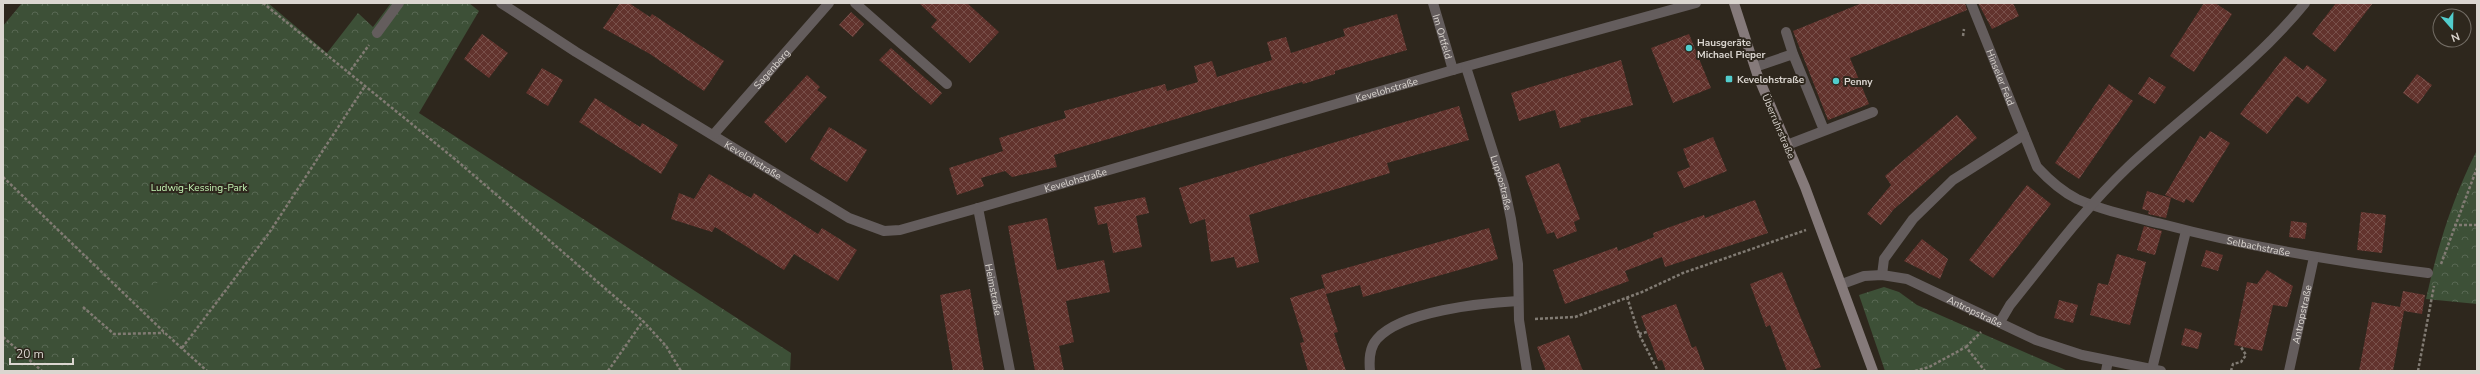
<svg xmlns="http://www.w3.org/2000/svg" width="2480" height="374" viewBox="0 0 2480 374" font-family="'Nunito Sans',sans-serif">
<style>
.park{fill:url(#park-crowns)}
.pitch{fill:#3d5037}
.building{fill:url(#building-cross-hatch)}
.lines{fill:none;stroke-linecap:round;stroke-linejoin:round}
.path{stroke:#817b73;stroke-width:2.5;stroke-dasharray:3 2;stroke-linecap:butt}
.lane{stroke:#645d5d;stroke-width:10}
.street{stroke:#645d5d;stroke-width:10}
.secondary{stroke:#857a7a;stroke-width:10}
.poi-dot{fill:#52cdcd;stroke:#2e271d;stroke-width:1.5}
.labels{text-anchor:middle;stroke-width:4;stroke-linejoin:round;paint-order:stroke}
.street-label{font-size:10px;fill:#dbd6d0;stroke:#2e271d}
.poi-label{font-size:10px;font-weight:bold;fill:#dbd6d0;stroke:#2e271d;text-anchor:start}
.park-label{font-size:10px;fill:#c3f3b3;stroke:#2e271d}
</style>
<defs>
<pattern id="park-crowns" width="20" height="18" patternUnits="userSpaceOnUse"><rect width="20" height="18" fill="#3d5037"/><path d="M2 6a3 3 0 1 1 6 0M12 15a3 3 0 1 1 6 0" fill="none" stroke="#586853"/></pattern>
<pattern id="building-cross-hatch" width="8" height="8" patternUnits="userSpaceOnUse"><rect width="8" height="8" fill="#62332d"/><path d="M0 0l8 8M0 8l8-8" fill="none" stroke="#78504a"/></pattern>
</defs>
<rect width="100%" height="100%" fill="#2e271d"/>
<!-- park -->
<path class="park" d="M 22,3 L 268,3 L 327,53 L 358,13 L 373,27 L 391,3 L 469,3 L 479,11 L 419,113 L 791,353 L 790,371 L 3,371 L 3,26 Z
M 2477,150 L 2477,304 L 2426,299 C 2437,248 2453,197 2477,150 Z
M 1884,287 L 1899,292 L 1917,305 L 2068,371 L 1885,371 L 1859,295 Z"/>
<!-- pitch -->
<path class="pitch" d="M 160,280 L 174,292 L 154,315 L 140,303 Z"/>
<!-- building -->
<path class="building" d="M 620,3 L 629,3 L 650,17 L 652,14 L 724,61 L 704,91 L 650,54 L 603,28 Z
M 919,3 L 967,3 L 999,32 L 970,63 L 931,27 L 937,20 Z
M 1862,3 L 1965,3 L 1967,10 L 1850,58 L 1869,104 L 1828,120 L 1793,31 Z
M 1978,3 L 2013,3 L 2019,16 L 1992,29 Z
M 2204,3 L 2215,3 L 2232,14 L 2194,72 L 2170,56 Z
M 2336,3 L 2373,3 L 2335,52 L 2312,34 Z
M 851,12 L 864,24 L 853,37 L 839,25 Z
M 1397,14 L 1407,50 L 1335,71 L 1335,74 L 1303,84 L 1302,82 L 1054,155 L 1057,167 L 1012,177 L 1005,171 L 981,178 L 984,186 L 957,195 L 949,168 L 1003,151 L 999,138 L 1066,118 L 1064,111 L 1165,84 L 1167,91 L 1198,82 L 1194,66 L 1212,61 L 1217,77 L 1272,60 L 1267,42 L 1286,37 L 1291,53 L 1345,36 L 1343,29 Z
M 482,34 L 508,53 L 489,78 L 464,59 Z
M 1689,34 L 1711,88 L 1673,103 L 1651,48 Z
M 891,48 L 942,93 L 931,105 L 879,60 Z
M 2285,56 L 2303,70 L 2307,65 L 2327,80 L 2308,104 L 2297,96 L 2267,134 L 2240,114 Z
M 1621,60 L 1633,105 L 1580,119 L 1581,122 L 1560,128 L 1555,110 L 1519,121 L 1511,93 Z
M 542,68 L 563,80 L 548,106 L 526,93 Z
M 2417,74 L 2432,85 L 2418,104 L 2403,93 Z
M 807,75 L 820,87 L 817,90 L 827,97 L 786,143 L 764,122 Z
M 2149,77 L 2166,87 L 2155,104 L 2138,94 Z
M 2109,84 L 2133,101 L 2079,179 L 2055,163 Z
M 595,98 L 640,127 L 642,123 L 678,145 L 661,174 L 579,122 Z
M 1459,106 L 1469,140 L 1387,163 L 1390,173 L 1249,215 L 1259,262 L 1237,268 L 1234,257 L 1211,262 L 1205,219 L 1190,224 L 1179,188 Z
M 1957,115 L 1977,138 L 1894,209 L 1881,225 L 1867,214 L 1891,185 L 1885,176 Z
M 829,127 L 867,150 L 847,182 L 810,159 Z
M 2210,131 L 2230,143 L 2193,203 L 2186,199 L 2184,203 L 2165,195 L 2200,136 L 2205,139 Z
M 1713,137 L 1727,171 L 1684,188 L 1677,172 L 1690,167 L 1683,149 Z
M 1559,163 L 1580,219 L 1574,222 L 1577,231 L 1557,239 L 1554,232 L 1547,234 L 1525,176 Z
M 709,174 L 751,198 L 754,193 L 818,234 L 822,228 L 857,250 L 838,281 L 794,254 L 784,270 L 715,227 L 712,232 L 671,219 L 679,193 L 694,199 Z
M 2027,185 L 2051,204 L 1993,278 L 1969,260 Z
M 2147,191 L 2171,198 L 2166,218 L 2148,214 L 2149,211 L 2142,209 Z
M 1145,197 L 1149,213 L 1136,216 L 1142,247 L 1113,253 L 1107,223 L 1098,225 L 1094,207 Z
M 1755,200 L 1768,233 L 1665,267 L 1662,257 L 1625,271 L 1629,281 L 1565,304 L 1553,270 L 1617,247 L 1618,251 L 1654,237 L 1653,233 L 1704,215 L 1705,218 Z
M 2361,212 L 2386,215 L 2382,253 L 2357,250 Z
M 1047,218 L 1057,270 L 1104,260 L 1110,292 L 1066,301 L 1074,342 L 1059,346 L 1064,371 L 1035,371 L 1008,226 Z
M 2291,221 L 2307,223 L 2305,239 L 2289,237 Z
M 2144,226 L 2162,231 L 2155,255 L 2137,250 Z
M 1489,228 L 1498,259 L 1363,297 L 1360,285 L 1326,294 L 1338,332 L 1334,333 L 1346,371 L 1308,371 L 1300,343 L 1304,342 L 1290,298 L 1324,288 L 1326,292 L 1321,275 Z
M 1922,239 L 1948,259 L 1940,279 L 1904,261 Z
M 2206,250 L 2223,255 L 2218,271 L 2201,266 Z
M 2117,254 L 2146,262 L 2130,325 L 2090,315 L 2098,283 L 2108,285 Z
M 2267,270 L 2293,286 L 2287,307 L 2273,305 L 2262,351 L 2234,345 L 2247,282 L 2257,284 Z
M 1782,272 L 1821,367 L 1809,371 L 1787,371 L 1770,325 L 1766,327 L 1750,284 Z
M 970,289 L 984,371 L 953,371 L 940,295 Z
M 2403,291 L 2425,295 L 2422,314 L 2404,311 L 2393,371 L 2359,371 L 2372,302 L 2400,307 Z
M 2059,300 L 2078,305 L 2073,323 L 2054,318 Z
M 1676,304 L 1692,348 L 1696,346 L 1705,371 L 1666,371 L 1662,360 L 1658,361 L 1641,316 Z
M 2185,328 L 2202,333 L 2198,349 L 2181,345 Z
M 1569,335 L 1583,371 L 1546,371 L 1537,347 Z"/>
<g class="lines">
<!-- path -->
<path class="path" d="M 263,3 L 456,160 L 643,321 L 666,346 L 681,371
M 1963,36 L 1964,29
M 348,74 L 369,45
M 3,177 L 165,333 L 207,371
M 2454,225 L 2477,225
M 2441,264 L 2477,168
M 1627,297 L 1639,334 L 1658,371
M 83,307 L 114,334 L 164,333
M 1535,319 L 1575,317 L 1642,292 L 1683,273 L 1806,230
M 1639,334 L 1647,332
M 3,337 L 42,371
M 1966,347 L 1981,332
M 182,348 L 269,233 L 365,86
M 608,371 L 643,321
M 1915,371 L 1929,367 L 1966,347 L 1985,371
M 2231,371 L 2233,364 L 2241,362 L 2246,355 L 2241,347
M 2418,371 L 2434,286"/>
<!-- lane -->
<path class="lane" d="M 1786,32 L 1793,54 L 1824,130
M 1755,67 L 1793,54
M 1787,145 L 1873,112
M 2106,371 L 2108,361"/>
<!-- street -->
<g class="street">
<path id="s1" d="M 501,3 L 576,52 L 849,218 L 884,231 L 900,230 L 978,208 L 1453,70 L 1696,3"/>
<path d="M 855,3 L 947,84"/>
<path id="s2" d="M 1433,3 L 1453,70"/>
<path id="s3" d="M 1971,3 L 2037,167 C 2049,180 2061,191 2077,199 C 2104,211 2134,217 2162,224 C 2249,247 2338,262 2428,273"/>
<path d="M 377,33 L 399,3"/>
<path id="s4" d="M 1466,67 L 1504,186 L 1511,219 L 1518,264 L 1519,320 L 1527,371"/>
<path id="s5" d="M 714,134 L 829,3"/>
<path id="s6" d="M 978,208 L 1010,371"/>
<path d="M 1882,275 L 1884,259 L 1913,219 L 1953,180 L 2024,135"/>
<path id="s7" d="M 1842,284 L 1864,276 L 1882,275 L 1907,279 L 2036,340 L 2082,355 L 2161,371"/>
<path d="M 2000,322 L 2010,305 C 2048,258 2084,209 2128,167 C 2187,112 2254,66 2305,3"/>
<path d="M 2152,369 L 2186,231"/>
<path d="M 1370,371 C 1369,360 1369,348 1377,339 C 1401,311 1482,303 1518,301"/>
<path id="s8" d="M 2289,371 L 2314,257"/>
</g>
<!-- secondary -->
<path class="secondary" d="M 1734,3 L 1757,74 L 1805,187 L 1873,371"/>
</g>
<!-- markers -->
<g class="poi-dot">
<circle cx="1689" cy="48" r="4"/>
<rect x="1725" y="75" width="8" height="8" rx="2"/>
<circle cx="1836" cy="81" r="4"/>
</g>
<g class="labels">
<!-- street labels -->
<g class="street-label">
<text dy="4" stroke="none"><textPath href="#s2" startOffset="35">Im Ortfeld</textPath></text>
<text dy="4" stroke="none"><textPath href="#s5" startOffset="87">Sagenberg</textPath></text>
<text dy="4" stroke="none"><textPath href="#s3" startOffset="80">Hinseler Feld</textPath></text>
<text dy="4" stroke="none"><textPath href="#s1" startOffset="969">Kevelohstraße</textPath></text>
<text transform="translate(1779 126) rotate(67)" y="4">Überruhrstraße</text>
<text dy="4" stroke="none"><textPath href="#s1" startOffset="297">Kevelohstraße</textPath></text>
<text dy="4" stroke="none"><textPath href="#s1" startOffset="645">Kevelohstraße</textPath></text>
<text dy="4" stroke="none"><textPath href="#s4" startOffset="121">Luppostraße</textPath></text>
<text dy="4" stroke="none"><textPath href="#s3" startOffset="416">Selbachstraße</textPath></text>
<text dy="4" stroke="none"><textPath href="#s6" startOffset="83">Heimstraße</textPath></text>
<text dy="4" stroke="none"><textPath href="#s7" startOffset="142">Antropstraße</textPath></text>
<text dy="4" stroke="none"><textPath href="#s8" startOffset="58">Antropstraße</textPath></text>
</g>
<!-- poi labels -->
<g class="poi-label">
<text x="1697" y="46">Hausgeräte<tspan x="1697" dy="12">Michael Pieper</tspan></text>
<text x="1737" y="83">Kevelohstraße</text>
<text x="1844" y="85">Penny</text>
</g>
<!-- park labels -->
<g class="park-label">
<text x="199" y="191">Ludwig-Kessing-Park</text>
</g>
</g>
<!-- border -->
<rect width="2480" height="374" fill="none" stroke="#dbd6d0" stroke-width="8"/>
<!-- north arrow -->
<g transform="translate(2452 28) rotate(160)"><circle r="19" fill="#2e271d" stroke="#736d65"/>
<path d="M0-3L7 15L0 10L-7 15Z" fill="#52cdcd"/>
<text y="-6" font-size="11" font-weight="bold" text-anchor="middle" fill="#dbd6d0">N</text>
</g>
<!-- scale -->
<path d="M10 358v6h63v-6" fill="none" stroke="#dbd6d0" stroke-width="2"/>
<text x="16" y="358" font-size="12" fill="#dbd6d0" stroke="#2e271d" stroke-width="3" paint-order="stroke">20 m</text>
</svg>
